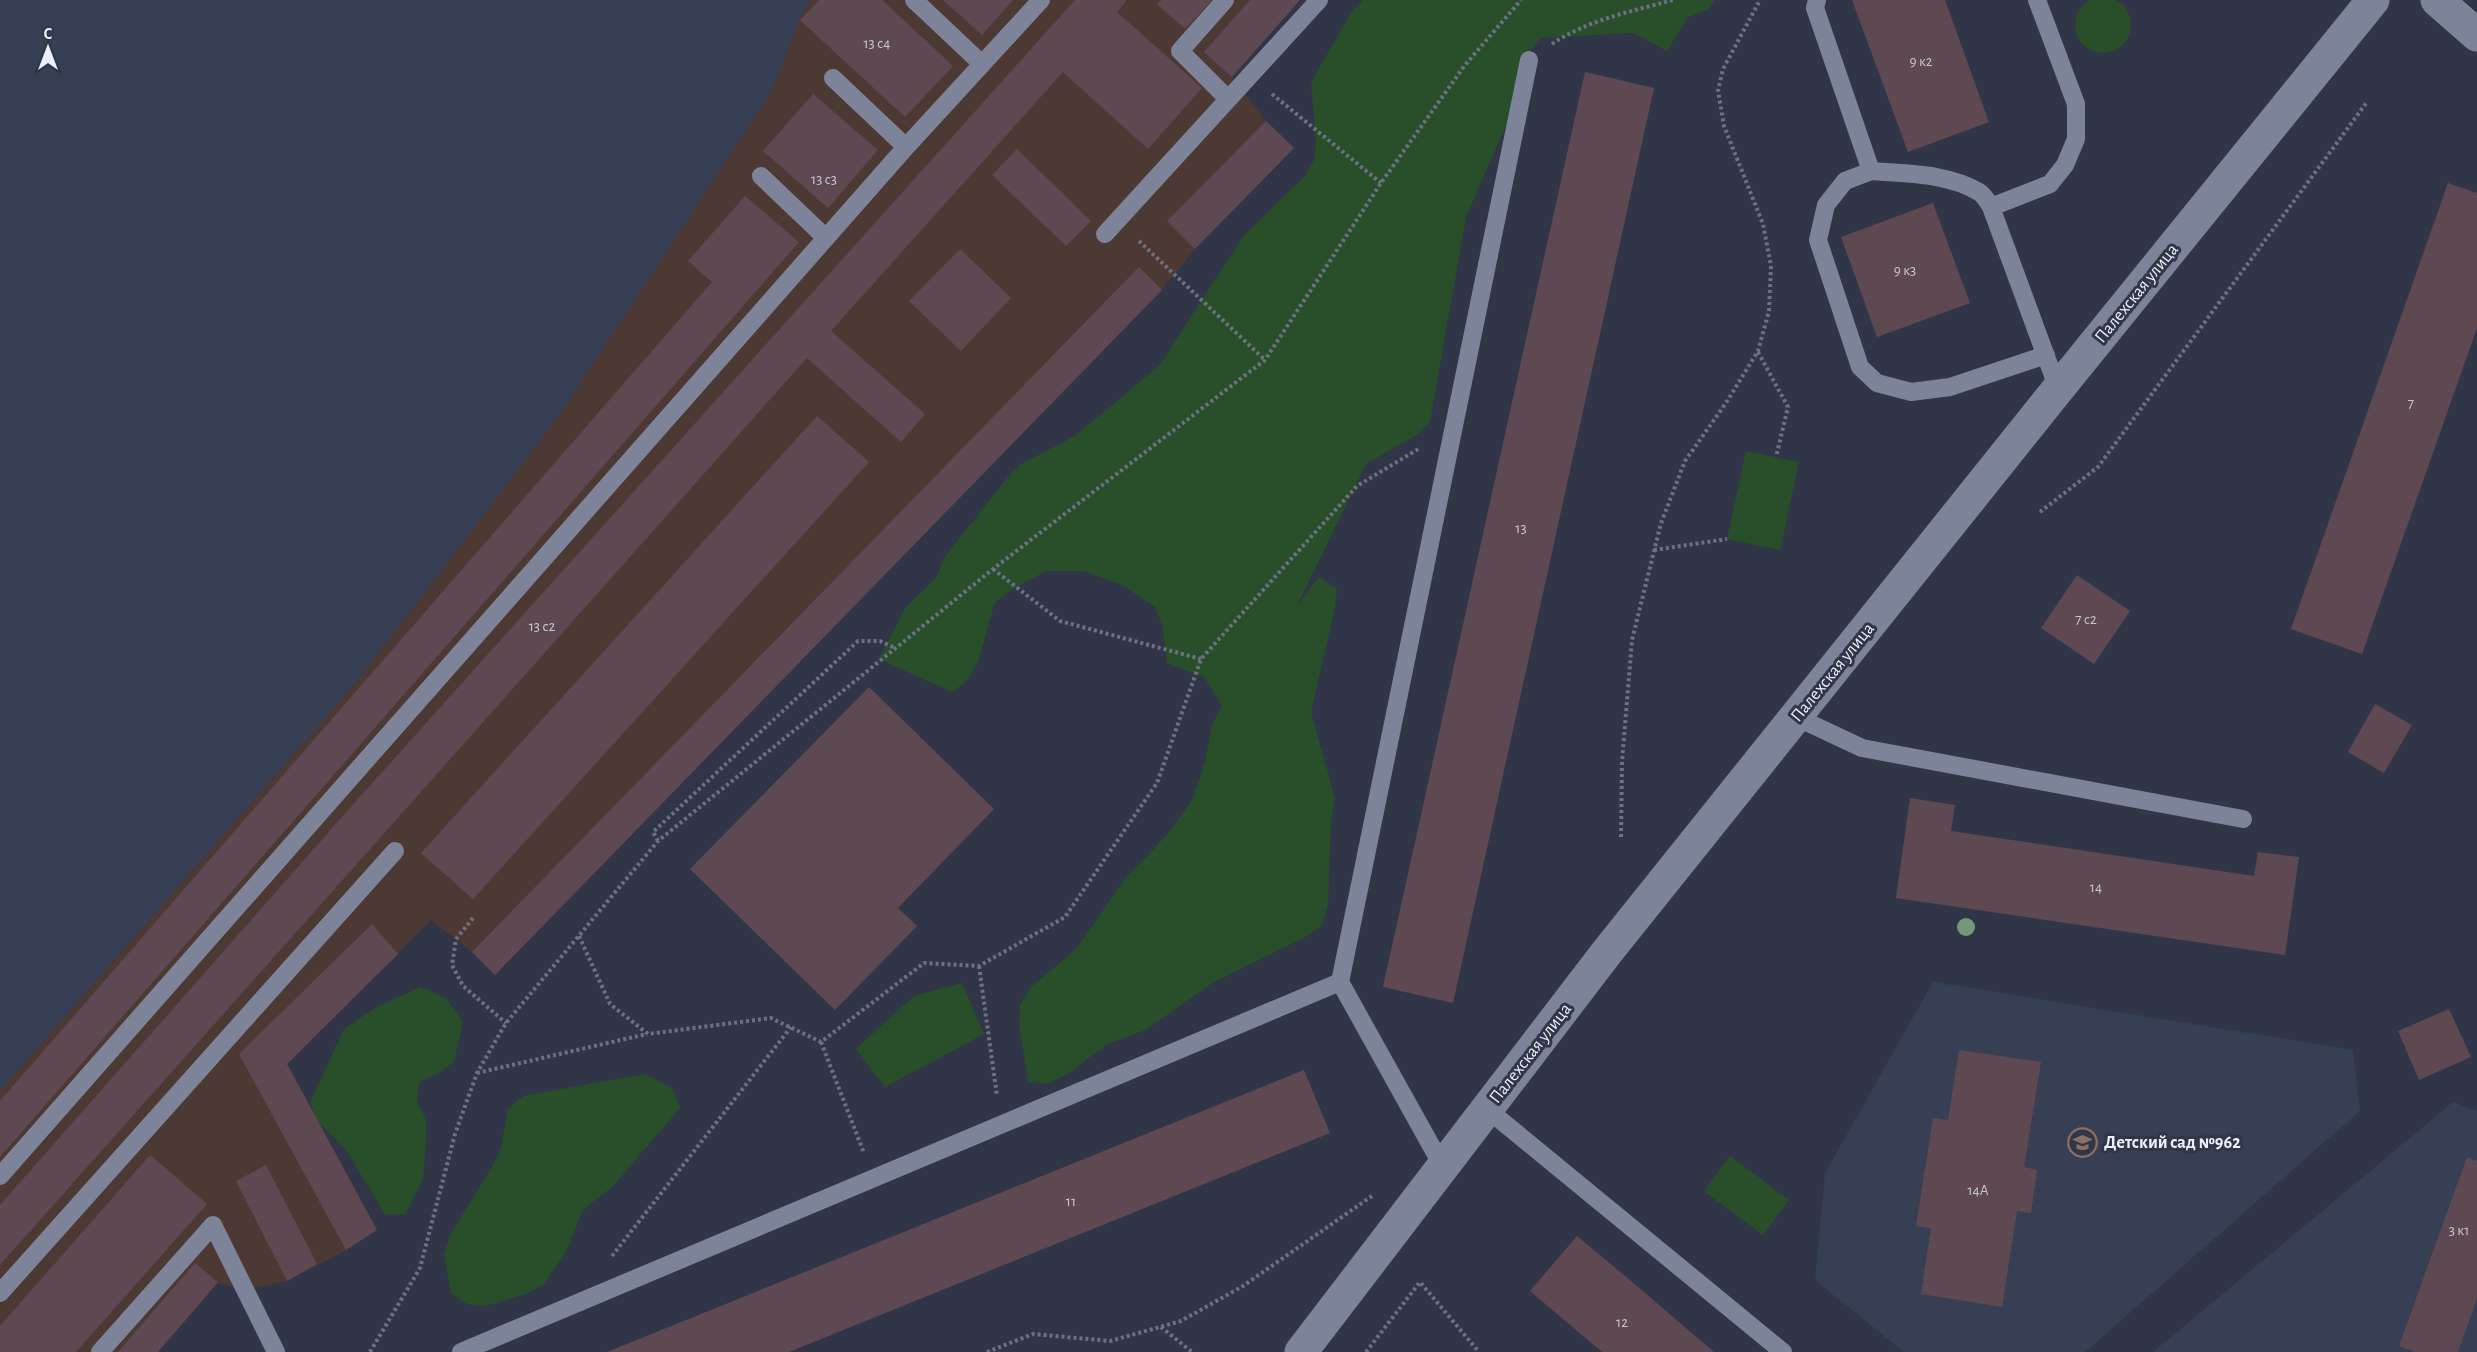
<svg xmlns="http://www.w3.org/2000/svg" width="2477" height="1352" viewBox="0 0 2477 1352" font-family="'Alegreya Sans',sans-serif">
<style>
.built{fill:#373f55}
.industrial{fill:#4d3934}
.green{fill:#294e2a}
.building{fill:#5e4952}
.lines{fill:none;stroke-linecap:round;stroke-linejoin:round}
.path{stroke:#6d7282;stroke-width:4;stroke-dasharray:3 3;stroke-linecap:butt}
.service{stroke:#7d8499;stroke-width:18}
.minor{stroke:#7d8499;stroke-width:33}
.tree{fill:#73987c}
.labels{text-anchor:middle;stroke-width:6;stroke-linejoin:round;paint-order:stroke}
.number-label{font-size:15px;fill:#c8c6d2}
.street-label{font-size:18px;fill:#ecf0fc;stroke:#303647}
.poi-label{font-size:18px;font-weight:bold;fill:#ecf0fc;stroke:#303647;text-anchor:start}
</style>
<rect width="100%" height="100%" fill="#303647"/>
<!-- built -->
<path class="built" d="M 0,0 L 810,0 L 800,19 L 771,92 L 559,416 L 354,685 L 0,1091 Z
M 1933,982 L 2353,1050 L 2360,1111 L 2085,1352 L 1904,1352 L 1815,1280 L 1825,1173 Z
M 2453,1102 L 2477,1111 L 2477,1352 L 2153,1352 Z"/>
<!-- industrial -->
<path class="industrial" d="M 810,0 L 1300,0 L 1232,77 L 1266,121 L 1294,148 L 1195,249 L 1162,290 L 495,975 L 472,952 L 431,920 L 287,1064 L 377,1230 L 346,1250 L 287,1281 L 245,1290 L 218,1283 L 158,1352 L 0,1352 L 0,1091 L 354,685 L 559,416 L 771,92 L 800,19 Z"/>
<!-- green -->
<path class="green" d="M2075 25a28 28 0 1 1 56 0a28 28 0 1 1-56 0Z
M 1363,0 L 1715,0 L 1707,10 L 1688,17 L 1667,51 L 1633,33 L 1540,38 L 1528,54 L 1524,96 L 1504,130 L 1466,217 L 1430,422 L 1416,435 L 1366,464 L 1297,606 L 1319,577 L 1337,589 L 1335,608 L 1311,712 L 1335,799 L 1331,820 L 1328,904 L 1322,925 L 1307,936 L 1214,982 L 1145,1030 L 1106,1045 L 1069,1073 L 1047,1084 L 1028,1081 L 1019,1025 L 1020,1005 L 1030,988 L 1077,948 L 1123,881 L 1168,834 L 1192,800 L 1205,762 L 1212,724 L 1222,706 L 1204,677 L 1167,663 L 1162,625 L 1155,607 L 1122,585 L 1084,571 L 1046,571 L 1011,590 L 995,602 L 978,662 L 968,680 L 952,692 L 879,659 L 906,607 L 936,578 L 944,558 L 1007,478 L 1021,464 L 1075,436 L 1159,366 L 1244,235 L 1305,176 L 1314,160 L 1316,141 L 1311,82 L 1351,13 Z
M 1746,451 L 1799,462 L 1780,550 L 1727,539 Z
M 962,983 L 984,1034 L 885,1087 L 856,1049 L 914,996 Z
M 421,987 L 447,999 L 463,1022 L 454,1062 L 437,1074 L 419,1082 L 417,1101 L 426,1120 L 426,1139 L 423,1179 L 405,1215 L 385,1214 L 344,1147 L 315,1120 L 311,1100 L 344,1029 L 377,1007 Z
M 645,1074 L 673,1089 L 680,1108 L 613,1186 L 582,1211 L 567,1250 L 544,1284 L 526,1294 L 486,1306 L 467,1304 L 451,1293 L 444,1254 L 450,1235 L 492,1167 L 501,1148 L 508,1109 L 523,1096 Z
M 1730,1156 L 1789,1200 L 1763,1235 L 1704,1191 Z"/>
<!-- building -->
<path class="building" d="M 819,0 L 882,0 L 953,66 L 905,117 L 800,20 Z
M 943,0 L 1013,0 L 982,35 Z
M 1075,0 L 1127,0 L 1117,12 L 1202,88 L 1148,149 L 1063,72 L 831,331 L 925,414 L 901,442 L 807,358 L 0,1265 L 0,1205 L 349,809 Z
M 1161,0 L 1212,0 L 1185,29 L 1157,4 Z
M 1250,0 L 1300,0 L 1232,77 L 1204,52 Z
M 1852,0 L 1945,0 L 1989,122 L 1908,152 Z
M 1585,72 L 1654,88 L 1453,1003 L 1383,987 Z
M 813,94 L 878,150 L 828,208 L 763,151 Z
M 1266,121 L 1294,148 L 1195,249 L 1167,221 Z
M 1017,149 L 1091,221 L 1066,246 L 992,175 Z
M 2448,183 L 2477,193 L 2477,328 L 2362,654 L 2291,629 Z
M 745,196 L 799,242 L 0,1157 L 0,1101 L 712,282 L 688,261 Z
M 1933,203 L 1970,303 L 1877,337 L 1841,237 Z
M 960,249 L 1011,298 L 961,351 L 909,301 Z
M 1139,267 L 1162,290 L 495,975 L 472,952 Z
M 817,416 L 869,462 L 473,899 L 421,853 Z
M 2077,575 L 2130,611 L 2094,664 L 2041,628 Z
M 869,687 L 994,809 L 898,908 L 917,926 L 835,1010 L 690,869 Z
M 2375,704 L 2412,725 L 2384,773 L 2348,752 Z
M 1910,798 L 1955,805 L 1951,831 L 2254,876 L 2258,852 L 2299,857 L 2285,955 L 1896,898 Z
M 372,924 L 398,954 L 287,1064 L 377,1230 L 346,1250 L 239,1054 Z
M 2449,1009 L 2471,1057 L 2419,1080 L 2398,1031 Z
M 1959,1050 L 2041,1062 L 2024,1167 L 2037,1170 L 2031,1213 L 2017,1211 L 2002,1307 L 1921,1294 L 1931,1228 L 1916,1226 L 1933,1118 L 1948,1120 Z
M 1304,1070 L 1330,1133 L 789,1352 L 607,1352 Z
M 150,1155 L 207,1204 L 76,1352 L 0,1352 L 0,1326 Z
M 2467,1157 L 2477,1161 L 2477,1299 L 2458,1352 L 2416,1352 L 2399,1346 Z
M 266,1165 L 317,1264 L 287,1281 L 236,1181 Z
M 1577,1236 L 1624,1275 L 1714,1352 L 1602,1352 L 1530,1291 Z
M 195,1263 L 218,1282 L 158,1352 L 118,1352 Z"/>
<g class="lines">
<!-- path -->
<path class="path" d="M 1552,44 C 1587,20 1633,11 1673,0
M 1272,94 L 1381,183
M 1139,241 L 1265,360
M 1758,352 L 1788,407 L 1776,457
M 2040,512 L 2098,467 L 2367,102
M 1654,550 L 1727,539
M 993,569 L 1060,621 L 1201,659
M 1621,837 L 1622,762 L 1632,640 L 1661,523 L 1685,461 L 1726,403 L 1758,351 L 1769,311 L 1771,266 L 1763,224 L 1724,126 L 1718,91 L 1723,69 L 1760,0
M 658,841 L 653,832 L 858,641 L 880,641 L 895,648
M 473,918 L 456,939 L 452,965 L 463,986 L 506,1023
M 579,936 L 610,1004 L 648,1034 L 771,1018 L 821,1042 L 924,963 L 979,966 L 1065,917 L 1157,783 L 1201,659 L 1357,486 L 1420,448
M 979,966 L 997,1096
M 821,1042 L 864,1153
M 477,1073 L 647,1034
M 612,1256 L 791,1027
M 1161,1327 L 1192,1352
M 370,1352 L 420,1268 L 455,1134 L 477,1073 L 506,1023 L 658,841 L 993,569 L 1265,360 L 1381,183 L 1465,65 L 1521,0
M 987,1352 L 1033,1334 L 1110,1341 L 1181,1321 L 1243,1286 L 1372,1196
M 1366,1352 L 1420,1282 L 1479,1352"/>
<!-- service -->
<path class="service" d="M 914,0 L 982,64
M 1225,0 L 1180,51 L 1228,99
M 1817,0 L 1815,8 L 1871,171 C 1906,174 1948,173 1979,192 C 1984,195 1988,202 1991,207 L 2058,389
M 833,78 L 906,147
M 1871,171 L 1845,181 L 1826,205 L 1818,240 L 1860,367 L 1877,383 L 1911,392 L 1950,387 L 2046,355
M 761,176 L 826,238
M 1991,207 L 2050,184 L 2065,165 L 2076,139 L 2076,104 L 2037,0
M 1105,234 L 1319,0
M 1796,717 L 1862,748 L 2243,819
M 1487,1109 L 1783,1352
M 1443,1167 L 1340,982 L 1529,60
M 0,1176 L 906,147 L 1041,0
M 0,1293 L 395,851
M 100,1352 L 213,1225 L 276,1352
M 461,1352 L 1340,982"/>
<!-- minor -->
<path class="minor" d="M 2437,0 L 2477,35
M 1301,1352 L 1607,952 L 2058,389 L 2373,0"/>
</g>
<!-- trees -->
<circle class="tree" cx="1966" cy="927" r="9"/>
<!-- icons -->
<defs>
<symbol id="school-ring" viewBox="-11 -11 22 22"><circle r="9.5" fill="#303647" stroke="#8d6e63" stroke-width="1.5"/><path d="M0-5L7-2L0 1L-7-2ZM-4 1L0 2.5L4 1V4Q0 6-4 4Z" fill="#8d6e63"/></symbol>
</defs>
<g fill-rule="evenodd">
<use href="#school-ring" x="2066" y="1126" width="33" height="33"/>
</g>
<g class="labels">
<!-- number labels -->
<g class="number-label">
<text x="877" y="48">13 с4</text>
<text x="1921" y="66">9 к2</text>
<text x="824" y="184">13 с3</text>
<text x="1905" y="275">9 к3</text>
<text x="2411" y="408">7</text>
<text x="1521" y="533">13</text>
<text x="2086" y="624">7 с2</text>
<text x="542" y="631">13 с2</text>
<text x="2096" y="892">14</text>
<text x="1978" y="1195">14А</text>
<text x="1071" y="1206">11</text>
<text x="2459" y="1235">3 к1</text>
<text x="1622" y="1327">12</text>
</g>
<!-- street labels -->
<g class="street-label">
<text transform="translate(2136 293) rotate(-51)" y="6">Палехская улица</text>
<text transform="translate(1832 672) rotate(-51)" y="6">Палехская улица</text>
<text transform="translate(1530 1053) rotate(-52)" y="6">Палехская улица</text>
</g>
<!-- poi labels -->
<g class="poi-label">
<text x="2104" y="1148">Детский сад №962</text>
</g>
</g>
<!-- north arrow -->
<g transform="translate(48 48)" stroke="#303647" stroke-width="4.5" paint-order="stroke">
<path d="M0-4.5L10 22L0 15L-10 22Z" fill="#ecf0fc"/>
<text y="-9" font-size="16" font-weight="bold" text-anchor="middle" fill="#ecf0fc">С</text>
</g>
</svg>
